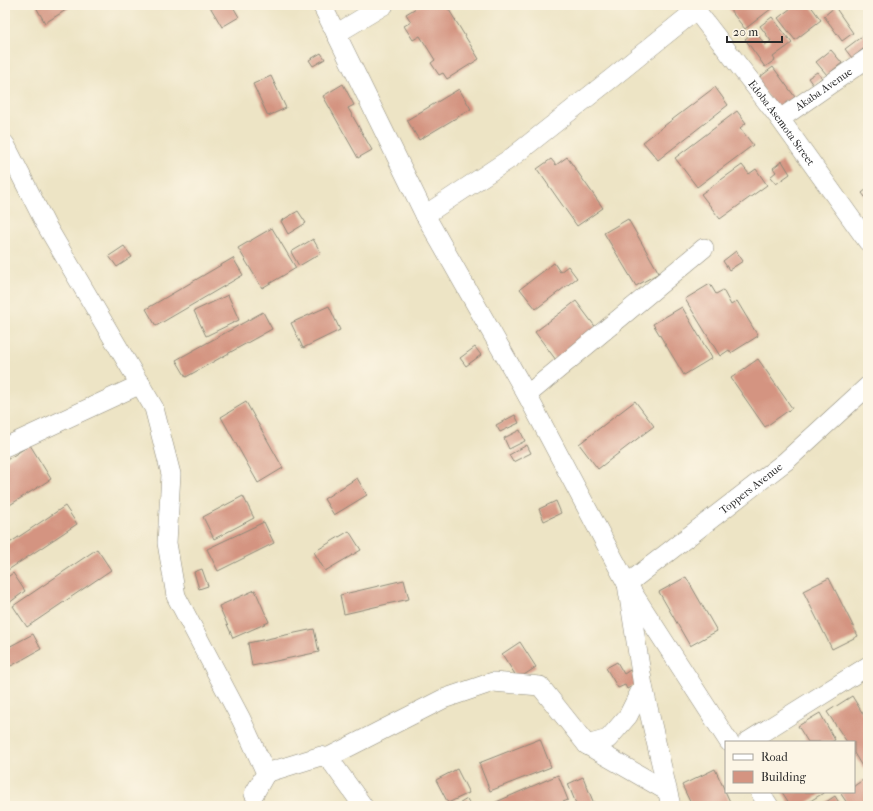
<svg xmlns="http://www.w3.org/2000/svg" width="873" height="811" viewBox="0 0 873 811" font-family="'IM FELL French Canon',serif">
<style>
.building{fill:#d49481}
.lines{fill:none;stroke-linecap:round;stroke-linejoin:round}
.minor-casing{stroke:#8c8878;stroke-width:20}
.minor{stroke:#fff;stroke-width:19}
.labels{text-anchor:middle;stroke-width:3;stroke-linejoin:round;paint-order:stroke}
.street-label{font-size:11px;fill:#2b2b2b;stroke:#fcf5e5}
</style>
<rect width="100%" height="100%" fill="#fcf5e5"/>
<filter id="ink" filterUnits="userSpaceOnUse"><feTurbulence type="fractalNoise" baseFrequency=".025" numOctaves="2"/><feDisplacementMap in="SourceGraphic" scale="8" xChannelSelector="R" yChannelSelector="G"/><feConvolveMatrix kernelMatrix="1 2 1 2 8 2 1 2 1" color-interpolation-filters="sRGB"/></filter>
<filter id="wash" filterUnits="userSpaceOnUse"><feTurbulence type="fractalNoise" baseFrequency=".012" numOctaves="4" result="noise"/><feDisplacementMap in="SourceGraphic" scale="16" xChannelSelector="R" yChannelSelector="G"/><feGaussianBlur stdDeviation="0.9" result="paint"/><feColorMatrix in="noise" values="0 0 0 0 0 0 0 0 0 0 0 0 0 0 0 0 0 1.4 0 .05"/><feComposite in="paint" operator="in"/></filter>
<g filter="url(#wash)">
<rect width="100%" height="100%" fill="#ede4c5"/>
<g id="blocks">
<!-- building -->
<path class="building" d="M 39,5 L 74,5 L 45,23 L 36,7 Z
M 209,5 L 232,5 L 239,17 L 222,27 Z
M 421,5 L 446,5 L 479,59 L 447,79 L 443,73 L 439,75 L 431,63 L 435,60 L 420,36 L 413,40 L 404,26 L 411,22 L 406,14 Z
M 726,5 L 776,5 L 745,29 Z
M 795,5 L 810,5 L 821,20 L 795,40 L 778,18 Z
M 835,7 L 853,33 L 842,41 L 824,16 Z
M 772,17 L 792,43 L 773,57 L 775,60 L 765,67 L 745,39 L 755,31 L 765,45 L 771,41 L 760,26 Z
M 865,34 L 868,38 L 868,45 L 852,58 L 845,49 Z
M 831,50 L 842,63 L 827,75 L 816,62 Z
M 321,53 L 325,59 L 313,66 L 309,60 Z
M 773,67 L 795,97 L 778,110 L 756,80 Z
M 817,72 L 822,78 L 813,85 L 808,78 Z
M 271,76 L 286,108 L 268,116 L 253,84 Z
M 343,84 L 354,105 L 348,108 L 372,150 L 358,158 L 323,96 Z
M 715,87 L 728,105 L 658,160 L 643,142 Z
M 459,89 L 471,109 L 419,140 L 407,120 Z
M 737,111 L 746,123 L 740,128 L 753,145 L 697,187 L 675,158 Z
M 567,157 L 603,208 L 577,226 L 537,169 L 551,159 L 556,165 Z
M 782,161 L 790,174 L 776,184 L 770,177 L 776,172 L 773,168 Z
M 742,165 L 749,174 L 756,169 L 767,185 L 720,219 L 701,194 Z
M 868,188 L 868,201 L 862,193 Z
M 298,211 L 306,223 L 288,234 L 281,221 Z
M 628,219 L 659,273 L 636,286 L 604,233 Z
M 272,228 L 296,268 L 262,288 L 238,248 Z
M 313,239 L 321,253 L 299,266 L 291,252 Z
M 124,246 L 132,257 L 117,267 L 109,256 Z
M 736,251 L 743,261 L 729,270 L 723,261 Z
M 233,258 L 243,275 L 156,326 L 146,309 Z
M 554,263 L 560,272 L 568,266 L 577,278 L 536,309 L 520,289 Z
M 710,284 L 716,294 L 723,290 L 731,305 L 737,301 L 758,336 L 731,353 L 729,350 L 720,356 L 685,299 Z
M 228,295 L 239,320 L 206,336 L 194,311 Z
M 576,301 L 597,329 L 556,360 L 535,332 Z
M 329,306 L 340,330 L 303,348 L 291,323 Z
M 682,307 L 712,358 L 684,375 L 653,324 Z
M 263,312 L 272,329 L 186,377 L 176,360 Z
M 475,347 L 481,355 L 466,366 L 460,358 Z
M 758,359 L 792,408 L 765,427 L 731,378 Z
M 635,401 L 654,426 L 598,469 L 579,444 Z
M 246,402 L 283,468 L 258,483 L 221,417 Z
M 515,415 L 519,423 L 500,432 L 496,425 Z
M 520,430 L 525,441 L 509,449 L 504,438 Z
M 30,445 L 51,479 L 5,508 L 5,461 Z
M 527,445 L 531,453 L 513,462 L 509,455 Z
M 357,478 L 367,495 L 334,515 L 324,499 Z
M 243,496 L 254,518 L 214,539 L 203,517 Z
M 556,501 L 561,513 L 544,521 L 539,509 Z
M 65,506 L 77,524 L 5,572 L 5,546 Z
M 264,522 L 274,543 L 218,571 L 207,549 Z
M 349,531 L 361,550 L 325,571 L 314,552 Z
M 97,549 L 111,570 L 27,627 L 13,606 Z
M 202,569 L 208,586 L 199,589 L 194,572 Z
M 13,573 L 25,591 L 9,603 L 5,597 L 5,579 Z
M 686,577 L 717,631 L 690,646 L 659,592 Z
M 829,578 L 858,636 L 832,649 L 803,591 Z
M 404,580 L 409,599 L 344,614 L 340,595 Z
M 255,590 L 269,622 L 233,638 L 219,606 Z
M 314,629 L 319,652 L 252,666 L 248,643 Z
M 33,634 L 41,649 L 11,666 L 5,656 L 5,649 Z
M 520,642 L 536,667 L 518,679 L 502,654 Z
M 617,662 L 624,674 L 630,670 L 638,683 L 627,689 L 625,685 L 618,688 L 606,668 Z
M 852,696 L 868,722 L 868,764 L 863,768 L 854,753 L 854,742 L 847,742 L 827,712 Z
M 820,713 L 835,740 L 831,742 L 808,742 L 798,726 Z
M 540,739 L 551,767 L 490,791 L 479,763 Z
M 457,769 L 469,793 L 448,803 L 436,780 Z
M 715,769 L 731,804 L 727,806 L 692,806 L 682,785 Z
M 558,775 L 568,800 L 553,806 L 496,806 L 494,803 Z
M 583,777 L 595,806 L 577,806 L 568,784 Z
M 863,780 L 868,788 L 868,806 L 849,806 L 841,794 L 845,792 L 854,792 L 854,786 Z
M 782,792 L 825,792 L 802,806 L 791,806 Z
M 835,796 L 841,806 L 820,806 Z
M 467,799 L 471,806 L 457,806 L 457,805 Z"/>
</g>
</g>
<g filter="url(#ink)">
<use href="#blocks" fill-opacity="0" stroke="#8c8878" stroke-width="1"/>
<g class="lines">
<defs>
<g id="minor">
<path d="M 322,5 L 425,215 L 527,395 L 627,584 L 729,742"/>
<path id="s1" d="M 692,5 L 780,119 L 868,242"/>
<path d="M 336,34 L 384,5"/>
<path id="s2" d="M 780,119 L 868,58"/>
<path d="M 5,144 L 46,225 L 154,408 L 171,474 L 167,543 L 176,596 L 241,719 L 266,773 L 254,794"/>
<path d="M 425,215 L 511,158 L 612,78 L 696,10"/>
<path d="M 527,395 L 704,248"/>
<path d="M 5,447 L 141,384"/>
<path d="M 747,742 L 868,666"/>
<path d="M 587,745 L 608,739 L 628,716 L 643,686"/>
<path d="M 327,758 L 443,699 L 493,682 L 540,686 L 587,745 L 667,791"/>
<path d="M 266,773 L 321,756 L 327,758 L 333,764 L 363,806"/>
<path d="M 760,792 L 769,806"/>
<path id="s3" d="M 671,806 L 643,686 L 627,584 L 786,461 L 868,386"/>
</g>
</defs>
<!-- minor casing -->
<use href="#minor" class="minor-casing"/>
<!-- minor -->
<use href="#minor" class="minor"/>
</g>
</g>
<g class="labels">
<!-- street labels -->
<g class="street-label">
<text dy="4" stroke="none"><textPath href="#s2" startOffset="53">Akaba Avenue</textPath></text>
<text dy="4" stroke="none"><textPath href="#s1" startOffset="148">Edoba Asemota Street</textPath></text>
<text dy="4" stroke="none"><textPath href="#s3" startOffset="383">Toppers Avenue</textPath></text>
</g>
</g>
<!-- margin -->
<rect width="873" height="811" fill="none" stroke="#fcf5e5" stroke-width="20"/>
<!-- legend -->
<rect x="725" y="741" width="130" height="52" fill="#fcf5e5" stroke="#a8a49b"/>
<rect x="733" y="754" width="20" height="6" fill="#ffffff" stroke="#a8a49b"/>
<text x="761" y="761" font-size="12" fill="#2b2b2b">Road</text>
<rect x="733" y="771" width="20" height="12" fill="#d49481" stroke="#a8a49b"/>
<text x="761" y="781" font-size="12" fill="#2b2b2b">Building</text>
<!-- scale -->
<path d="M727 36v6h55v-6" fill="none" stroke="#2b2b2b" stroke-width="2"/>
<text x="733" y="36" font-size="12" fill="#2b2b2b" stroke="#fcf5e5" stroke-width="3" paint-order="stroke">20 m</text>
</svg>
